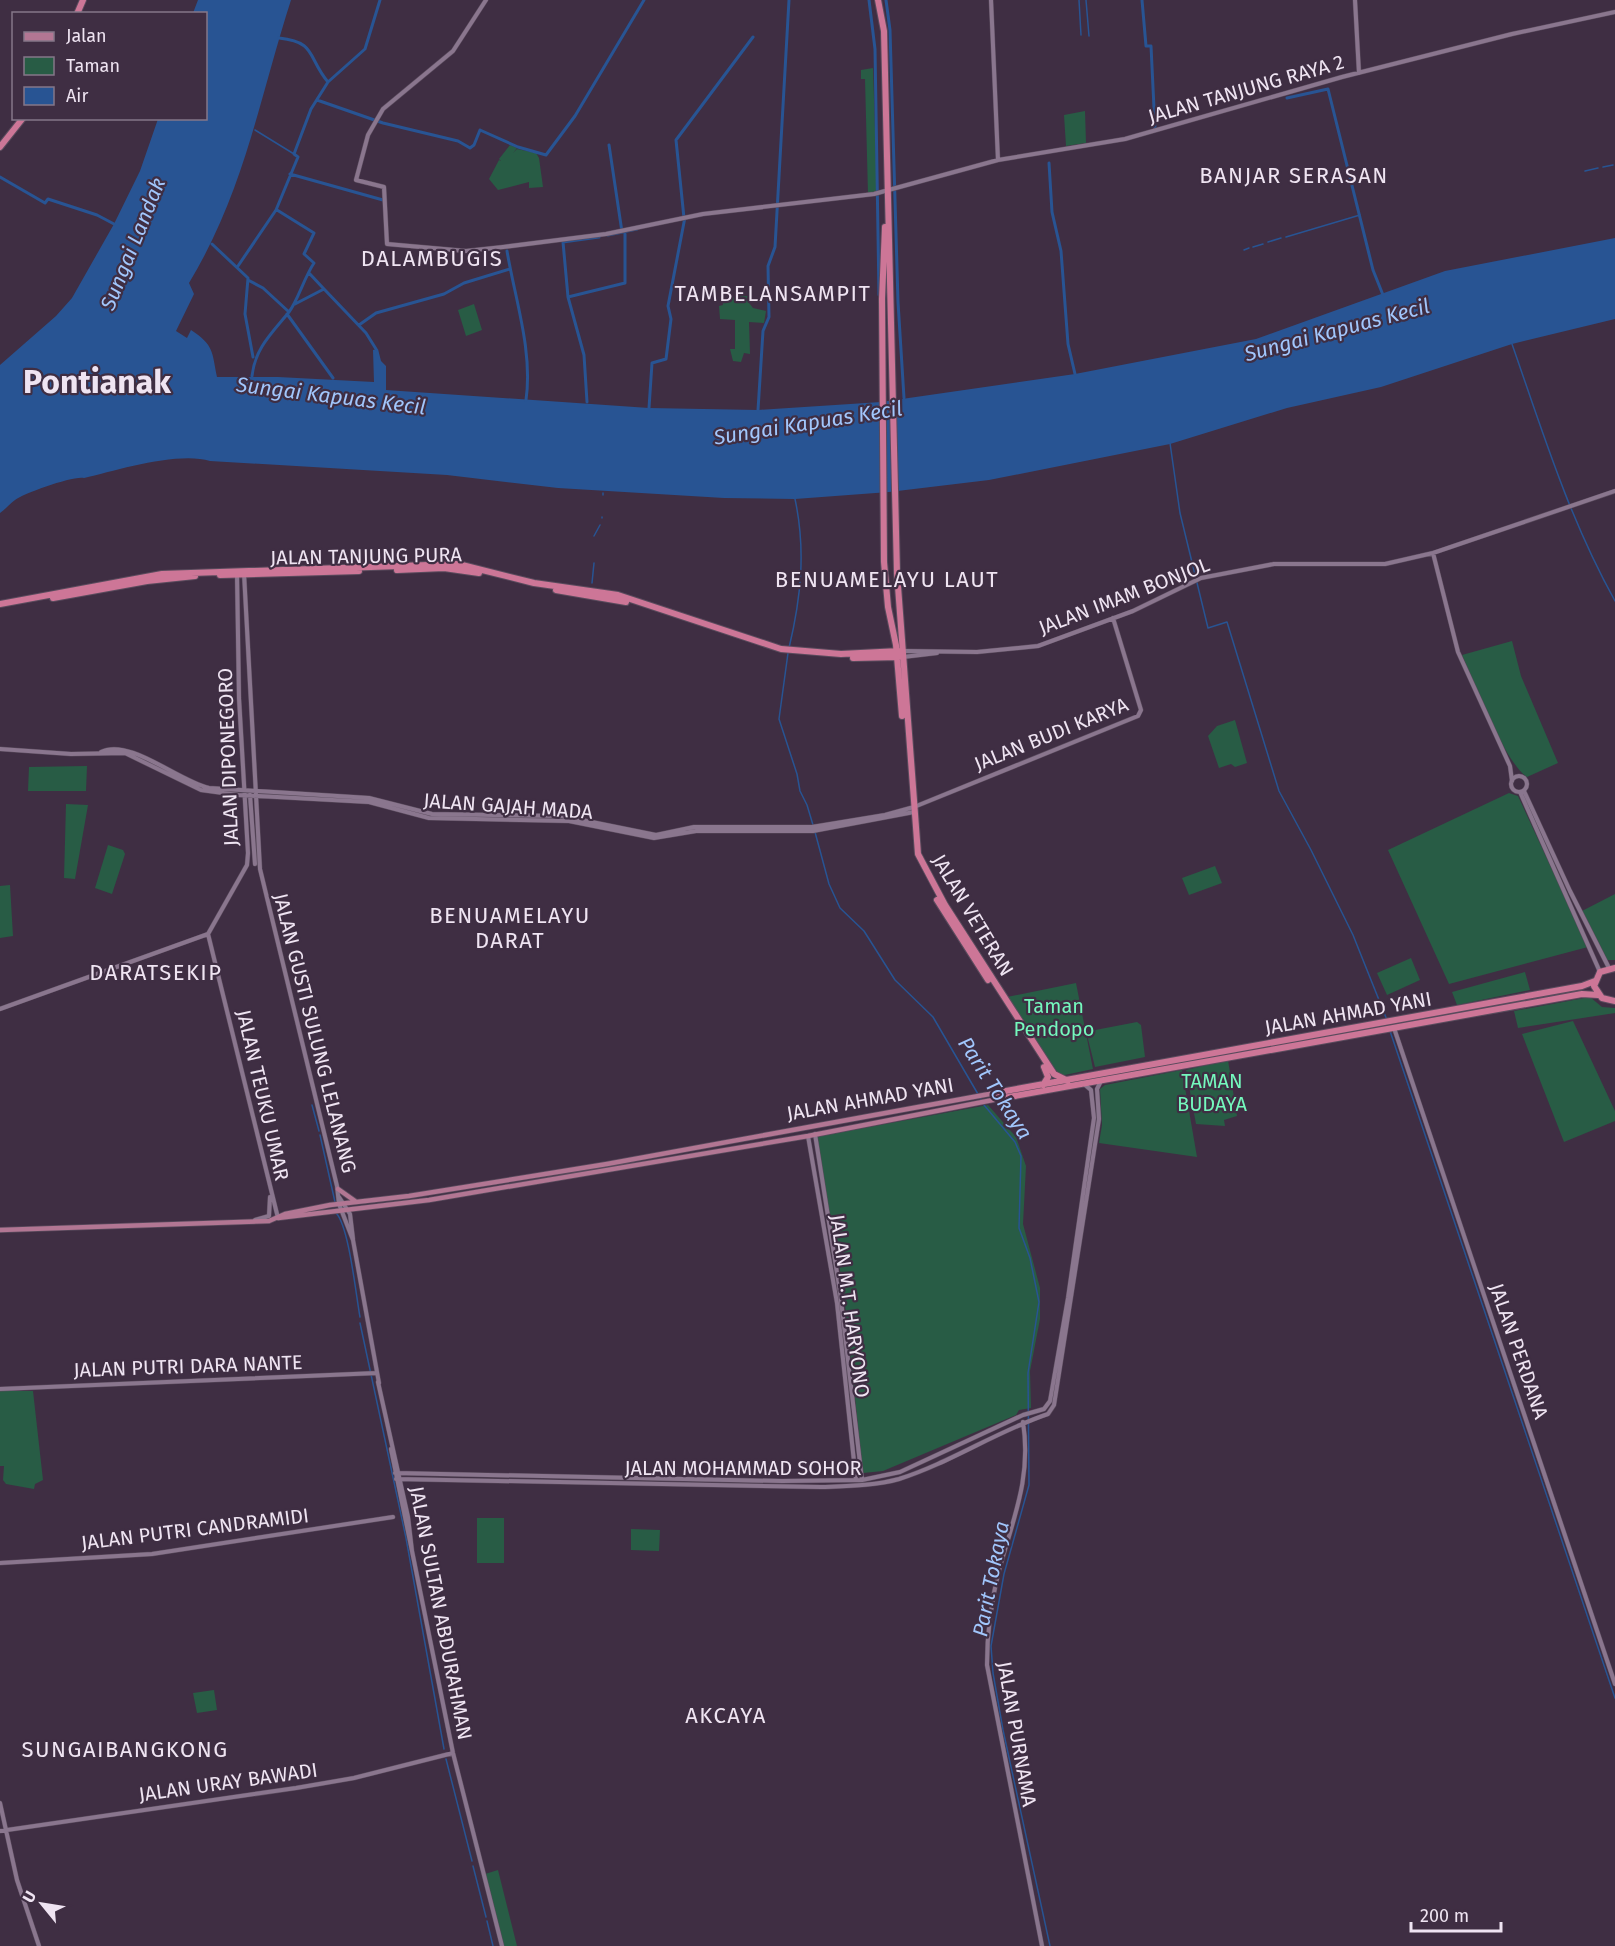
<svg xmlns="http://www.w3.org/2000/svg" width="1615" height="1946" viewBox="0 0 1615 1946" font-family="'Fira Sans',sans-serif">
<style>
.green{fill:#285c45}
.water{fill:#285493}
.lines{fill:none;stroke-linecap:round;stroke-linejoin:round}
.stream{stroke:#285493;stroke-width:1.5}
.canal{stroke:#285493;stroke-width:3}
.secondary-casing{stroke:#5a4b5d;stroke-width:5}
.primary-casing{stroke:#5a4b5d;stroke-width:6}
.highway-casing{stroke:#5a4b5d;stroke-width:8}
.secondary{stroke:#8a768e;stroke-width:4}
.primary{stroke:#b27693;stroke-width:4.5}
.highway{stroke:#cd7697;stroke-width:6}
.labels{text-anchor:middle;stroke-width:4.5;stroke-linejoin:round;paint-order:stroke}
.street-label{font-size:20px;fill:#efe4f2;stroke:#3f2e43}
.park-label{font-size:20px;fill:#74f8bd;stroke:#3f2e43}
.water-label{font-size:21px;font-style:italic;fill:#a1c6fc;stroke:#3f2e43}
.quarter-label{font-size:22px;letter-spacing:1.5px;fill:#efe4f2;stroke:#3f2e43}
.town-label{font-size:32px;font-weight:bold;fill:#efe4f2;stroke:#3f2e43}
</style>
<rect width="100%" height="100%" fill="#3f2e43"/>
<!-- green -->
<path class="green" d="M 873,68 L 877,193 L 868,194 L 865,79 L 861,79 L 861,70 Z
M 1085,111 L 1086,143 L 1066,146 L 1064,115 Z
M 510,145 L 517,148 L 513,153 L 517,149 L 536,153 L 539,158 L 543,187 L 529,188 L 529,182 L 498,190 L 489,179 L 499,160 L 501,161 L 499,159 Z
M 749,296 L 746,299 L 753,308 L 766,311 L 764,323 L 749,322 L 750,354 L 744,353 L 741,362 L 733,361 L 730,349 L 735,349 L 735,320 L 720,319 L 719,306 L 723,305 L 722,297 Z
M 474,304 L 482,330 L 466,336 L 458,310 Z
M 1512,641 L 1521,676 L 1558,763 L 1527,777 C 1505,763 1474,682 1462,655 Z
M 1235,720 L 1247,763 L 1235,767 L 1231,764 L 1219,768 L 1208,736 L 1217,726 Z
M 87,766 L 86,791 L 28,791 L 29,767 Z
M 1509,793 L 1518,796 L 1588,947 L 1449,984 L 1388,850 Z
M 66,804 L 88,805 L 75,879 L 64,878 Z
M 108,845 L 123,850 L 125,854 L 112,894 L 95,888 Z
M 1215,866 L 1222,883 L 1189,895 L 1182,878 Z
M 10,885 L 13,936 L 0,938 L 0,886 Z
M 1615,894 L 1615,960 L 1607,960 L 1584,914 L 1580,912 Z
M 1411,958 L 1420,980 L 1387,995 L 1377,973 Z
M 1525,972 L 1530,990 L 1457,1005 L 1452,992 Z
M 1076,983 L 1093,1069 L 1060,1076 L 1007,997 Z
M 1590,997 L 1602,1007 L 1615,1008 L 1615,1013 L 1518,1028 L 1514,1011 Z
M 1573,1021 L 1615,1111 L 1615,1121 L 1564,1142 L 1522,1034 Z
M 1137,1022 L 1141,1025 L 1145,1057 L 1095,1067 L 1087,1035 L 1090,1031 Z
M 1228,1060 L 1237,1116 L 1224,1120 L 1225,1126 L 1196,1124 L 1186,1070 Z
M 1182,1070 L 1197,1157 L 1099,1143 L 1102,1125 L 1100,1089 L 1105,1085 Z
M 988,1105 L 1016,1137 L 1026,1166 L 1023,1224 L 1040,1288 L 1040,1319 L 1030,1371 L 1031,1408 L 1019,1410 L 1016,1415 L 883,1471 L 863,1473 L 843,1286 L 815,1137 Z
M 0,1391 L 33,1391 L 43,1480 L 35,1484 L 34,1489 L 6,1484 L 3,1480 L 4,1466 L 0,1466 Z
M 477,1518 L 504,1518 L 504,1563 L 477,1563 Z
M 631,1529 L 660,1530 L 659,1551 L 631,1550 Z
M 214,1690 L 217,1710 L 197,1713 L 193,1693 Z
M 498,1870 L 517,1946 L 504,1946 L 485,1874 Z"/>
<!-- water -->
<path class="water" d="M 198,0 L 291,0 C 259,100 244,192 189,283 L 194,294 L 176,331 L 187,338 L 191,330 C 214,345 212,352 217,377 L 278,377 L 374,382 L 373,350 L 378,349 L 381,361 L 386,366 L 386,390 L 649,408 L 758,410 L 881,402 L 1075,374 L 1256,339 L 1445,271 L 1615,238 L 1615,319 L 1512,344 L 1381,387 L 1287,408 L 1170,444 L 989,480 L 889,492 L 795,499 L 724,498 L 558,488 L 447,475 L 210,461 C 179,451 117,470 84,478 C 75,475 24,493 15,500 C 9,504 6,509 0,513 L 0,365 L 56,316 L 72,298 L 114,224 L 140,171 L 158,119 L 206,118 L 206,14 L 193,13 Z"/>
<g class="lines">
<!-- stream -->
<path class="stream" d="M 1079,0 L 1081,35
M 1086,0 L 1089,36
M 255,130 L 294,154
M 1603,167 L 1613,165
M 1585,171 L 1598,168
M 1286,237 L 1360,215
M 1268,242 L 1281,238
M 1253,247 L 1263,244
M 1244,250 L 1249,248
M 1512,344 C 1543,433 1569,518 1615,601
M 1170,443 L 1180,513 L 1208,628 L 1227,622 L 1279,791 L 1311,850 L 1353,935 L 1387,1020
M 603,495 L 603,493
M 602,518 L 602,517
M 594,536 L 600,525
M 592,583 L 594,563
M 789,648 C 801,598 806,550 795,499
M 788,653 L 779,719 L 797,774 L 800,791 L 807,805 L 813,825
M 815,832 L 829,884 L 840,908 L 864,931 L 895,980 L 933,1017 L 982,1101
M 1390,1031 L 1615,1698
M 312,1105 L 319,1131
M 984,1105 L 1015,1142 L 1021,1156 L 1019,1228 L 1030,1258 L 1039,1302 L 1028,1373 L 1029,1485 L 1004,1574 L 991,1646 L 993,1673 L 1003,1730 L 1050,1946
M 320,1135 L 335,1202
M 336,1213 C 349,1226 356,1296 360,1317
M 360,1323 L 406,1538 L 444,1749
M 446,1759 L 472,1861
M 473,1866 L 486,1917
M 487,1921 L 493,1946"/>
<!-- canal -->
<path class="canal" d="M 869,0 L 875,49 L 879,295
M 886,0 L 890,30 L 898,302 L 904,398
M 1142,0 L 1146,46 L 1151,46 L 1155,129
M 279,38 C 317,42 307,57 328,82
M 1287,98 L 1328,89 L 1373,270 L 1383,295
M 317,100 L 383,123 L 458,141 L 470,148 L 474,145 L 480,130 L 518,147 L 546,155 L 575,116 L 644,0
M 609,145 L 622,232
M 1049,163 L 1052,212 L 1061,251 L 1068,344 L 1075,374
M 290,174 L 383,200
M 0,177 L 45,203 L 48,199 L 97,215 L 114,224
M 684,218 L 676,140 L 753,37
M 608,235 L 637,229
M 212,244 L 248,278 L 245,314 L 253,357
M 507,251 C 515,299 533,351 526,400
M 238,266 L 276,210 L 298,157 L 294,154 L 311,109 L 328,82 L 365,49 L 380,0
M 309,273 L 324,289
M 248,280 L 263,288 L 289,312
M 568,297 L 563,242 L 599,237
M 295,304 L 324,289 L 366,333 L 376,349
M 287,314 L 333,378
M 359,325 L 376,313 L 444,294 L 464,283 L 510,269
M 252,376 C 255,348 272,333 289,312 C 298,300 304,278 314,263 L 304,254 L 314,233 L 277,210
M 587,402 L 584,355 L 568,297 L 625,283 L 625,234
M 649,408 L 652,363 L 666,359 L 671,319 L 668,306 L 685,217
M 758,410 L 763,331 L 769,317 L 768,266 L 775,247 L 789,0"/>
<defs>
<path id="secondary" d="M 486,0 L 453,51 L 383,109 L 368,135 L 356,180 L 384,187 L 387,244 L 466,251 L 503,247 L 606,234 L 703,214 L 874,194 L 998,160 L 1125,139 L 1342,77 L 1512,34 L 1615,12
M 991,0 L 998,160
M 1355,0 L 1359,73
M 1433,553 L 1458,652 L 1510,766 L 1512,781
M 244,573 L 260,869 L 337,1186 L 339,1204 L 353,1240 L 379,1383
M 903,651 L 977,652 L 1038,646 L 1133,611 L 1201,578 L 1274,564 L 1385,564 L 1433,553 L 1615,491
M 903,657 L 937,653
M 0,749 L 71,754 L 125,753 L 201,790 L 238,795 L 369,802 L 429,818 L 569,821 L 654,838 L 696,831 L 813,831 L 914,812
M 101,752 C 130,738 178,781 209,788 L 369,798 L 432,814 L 562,816 L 656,835 L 694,827 L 812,827 L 885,815 L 914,807 L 1138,716 L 1141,710 L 1113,618
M1511 784a8 8 0 1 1 16 0a8 8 0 1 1-16 0Z
M 1524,791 L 1570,891 L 1609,968
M 1520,792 L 1600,972
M 250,795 L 255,864
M 208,934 L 247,865 L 248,853 L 239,698 L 237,573
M 208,934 L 278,1218
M 0,1009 L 208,934
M 1394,1028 L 1615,1684
M 815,1134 L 840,1292 L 862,1480
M 808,1136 L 837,1303 L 856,1480
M 339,1197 L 350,1214 L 353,1239
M 255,1220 L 269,1216 L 270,1197
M 378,1382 L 408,1517 L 412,1551 L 453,1753 L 502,1946
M 0,1389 L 377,1373
M 1023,1422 C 1032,1479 1012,1521 998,1574 C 991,1603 987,1635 987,1665 L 1042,1946
M 391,1449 L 412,1551
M 395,1473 L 782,1481 L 862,1480 L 900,1472 L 1023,1415 L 1044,1409 L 1050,1401 L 1068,1298 L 1094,1118 L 1091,1090 L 1084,1084
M 396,1479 L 821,1487 C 847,1486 874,1486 899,1479 C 950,1463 997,1431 1048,1414 L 1054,1405 L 1099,1119 L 1097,1089 L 1101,1081
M 0,1563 L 152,1554 L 393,1517
M 0,1803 L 17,1880 L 39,1946
M 0,1831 L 296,1788 L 354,1778 L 453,1753"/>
<path id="primary" d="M 338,1189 L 355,1201
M 278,1218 L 429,1200 L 808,1136 L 998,1099
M 0,1230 L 269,1221 L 285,1214 L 330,1205 L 409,1196 L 607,1164 L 995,1093"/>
<path id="highway" d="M 878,0 L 884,31 L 897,573 L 918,854 L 945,905 L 1054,1074 L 1068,1081
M 77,14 L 83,0
M 0,147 L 23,118
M 885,227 L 882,299 L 884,562 L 888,607 L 896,645 L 902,716
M 397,570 L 444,568 L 479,573
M 220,575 L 359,571
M 556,590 L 626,602
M 53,598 L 147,581 L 195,576
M 0,604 L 162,574 L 458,564 L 534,583 L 618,595 L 781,649 L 841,654 L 900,651
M 853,658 L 899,657
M 937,900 L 988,980
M 1615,968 L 1600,972 L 1594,986 L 1602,998 L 1615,1001
M 1043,1085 L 1048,1077 L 1044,1067
M 995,1093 L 1582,986 L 1595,981
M 998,1099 L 1582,994 L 1598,995"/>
</defs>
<!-- secondary casing -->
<use href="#secondary" class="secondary-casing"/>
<!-- primary casing -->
<use href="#primary" class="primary-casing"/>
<!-- highway casing -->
<use href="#highway" class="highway-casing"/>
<!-- secondary -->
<use href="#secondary" class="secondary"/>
<!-- primary -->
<use href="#primary" class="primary"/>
<!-- highway -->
<use href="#highway" class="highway"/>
</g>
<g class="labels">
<!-- street labels -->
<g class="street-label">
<text transform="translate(1246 89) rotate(-16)" y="7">JALAN TANJUNG RAYA 2</text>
<text transform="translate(366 556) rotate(-1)" y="7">JALAN TANJUNG PURA</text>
<text transform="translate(1124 596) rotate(-21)" y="7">JALAN IMAM BONJOL</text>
<text transform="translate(1051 734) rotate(-22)" y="7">JALAN BUDI KARYA</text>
<text transform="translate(228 757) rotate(-92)" y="7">JALAN DIPONEGORO</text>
<text transform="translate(508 806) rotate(4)" y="7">JALAN GAJAH MADA</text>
<text transform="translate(973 915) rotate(59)" y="7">JALAN VETERAN</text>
<text transform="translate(1348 1013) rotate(-10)" y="7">JALAN AHMAD YANI</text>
<text transform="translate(315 1033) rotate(76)" y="7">JALAN GUSTI SULUNG LELANANG</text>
<text transform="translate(263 1095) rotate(77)" y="7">JALAN TEUKU UMAR</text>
<text transform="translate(870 1099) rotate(-10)" y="7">JALAN AHMAD YANI</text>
<text transform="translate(850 1306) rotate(82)" y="7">JALAN M.T. HARYONO</text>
<text transform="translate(1519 1351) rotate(71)" y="7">JALAN PERDANA</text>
<text transform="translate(188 1366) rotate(-2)" y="7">JALAN PUTRI DARA NANTE</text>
<text x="743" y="1475">JALAN MOHAMMAD SOHOR</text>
<text transform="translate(195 1529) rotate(-7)" y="7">JALAN PUTRI CANDRAMIDI</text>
<text transform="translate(441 1613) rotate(79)" y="7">JALAN SULTAN ABDURAHMAN</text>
<text transform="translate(1017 1734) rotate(80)" y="7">JALAN PURNAMA</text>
<text transform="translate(228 1782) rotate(-8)" y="7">JALAN URAY BAWADI</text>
</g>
<!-- park labels -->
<g class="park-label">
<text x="1054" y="1013">Taman<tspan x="1054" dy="23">Pendopo</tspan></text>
<text x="1212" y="1088">TAMAN<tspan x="1212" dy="23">BUDAYA</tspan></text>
</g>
<!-- water labels -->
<g class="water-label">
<text transform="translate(133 244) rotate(-68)" y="7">Sungai Landak</text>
<text transform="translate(1337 330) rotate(-15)" y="7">Sungai Kapuas Kecil</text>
<text transform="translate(331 396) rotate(7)" y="7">Sungai Kapuas Kecil</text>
<text transform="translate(808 423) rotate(-9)" y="7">Sungai Kapuas Kecil</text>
<text transform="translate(995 1088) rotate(57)" y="7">Parit Tokaya</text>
<text transform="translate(991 1579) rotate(-79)" y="7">Parit Tokaya</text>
</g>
<!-- quarter labels -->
<g class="quarter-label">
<text x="1294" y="183">BANJAR SERASAN</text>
<text x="432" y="266">DALAMBUGIS</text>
<text x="773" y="301">TAMBELANSAMPIT</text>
<text x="887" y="587">BENUAMELAYU LAUT</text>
<text x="510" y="923">BENUAMELAYU<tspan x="510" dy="25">DARAT</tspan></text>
<text x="156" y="980">DARATSEKIP</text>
<text x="726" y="1723">AKCAYA</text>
<text x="125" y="1757">SUNGAIBANGKONG</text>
</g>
<!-- town labels -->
<g class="town-label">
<text x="97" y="393">Pontianak</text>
</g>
</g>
<!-- legend -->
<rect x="12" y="12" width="195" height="108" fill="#3f2e43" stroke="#857789" stroke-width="1.5"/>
<rect x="24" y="32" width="30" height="9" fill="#b27693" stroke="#857789" stroke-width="1.5"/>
<text x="66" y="42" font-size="18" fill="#efe4f2">Jalan</text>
<rect x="24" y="57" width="30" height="18" fill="#285c45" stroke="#857789" stroke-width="1.5"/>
<text x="66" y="72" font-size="18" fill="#efe4f2">Taman</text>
<rect x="24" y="87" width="30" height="18" fill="#285493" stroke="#857789" stroke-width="1.5"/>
<text x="66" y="102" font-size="18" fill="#efe4f2">Air</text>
<!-- north arrow -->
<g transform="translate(42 1904) rotate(300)" stroke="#3f2e43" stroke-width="4.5" paint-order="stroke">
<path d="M0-4.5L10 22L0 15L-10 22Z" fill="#efe4f2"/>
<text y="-9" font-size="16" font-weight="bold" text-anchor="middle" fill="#efe4f2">U</text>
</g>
<!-- scale -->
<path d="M1411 1922v9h90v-9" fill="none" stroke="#efe4f2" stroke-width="3"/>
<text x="1420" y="1922" font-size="18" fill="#efe4f2" stroke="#3f2e43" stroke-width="4.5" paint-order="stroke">200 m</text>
</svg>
